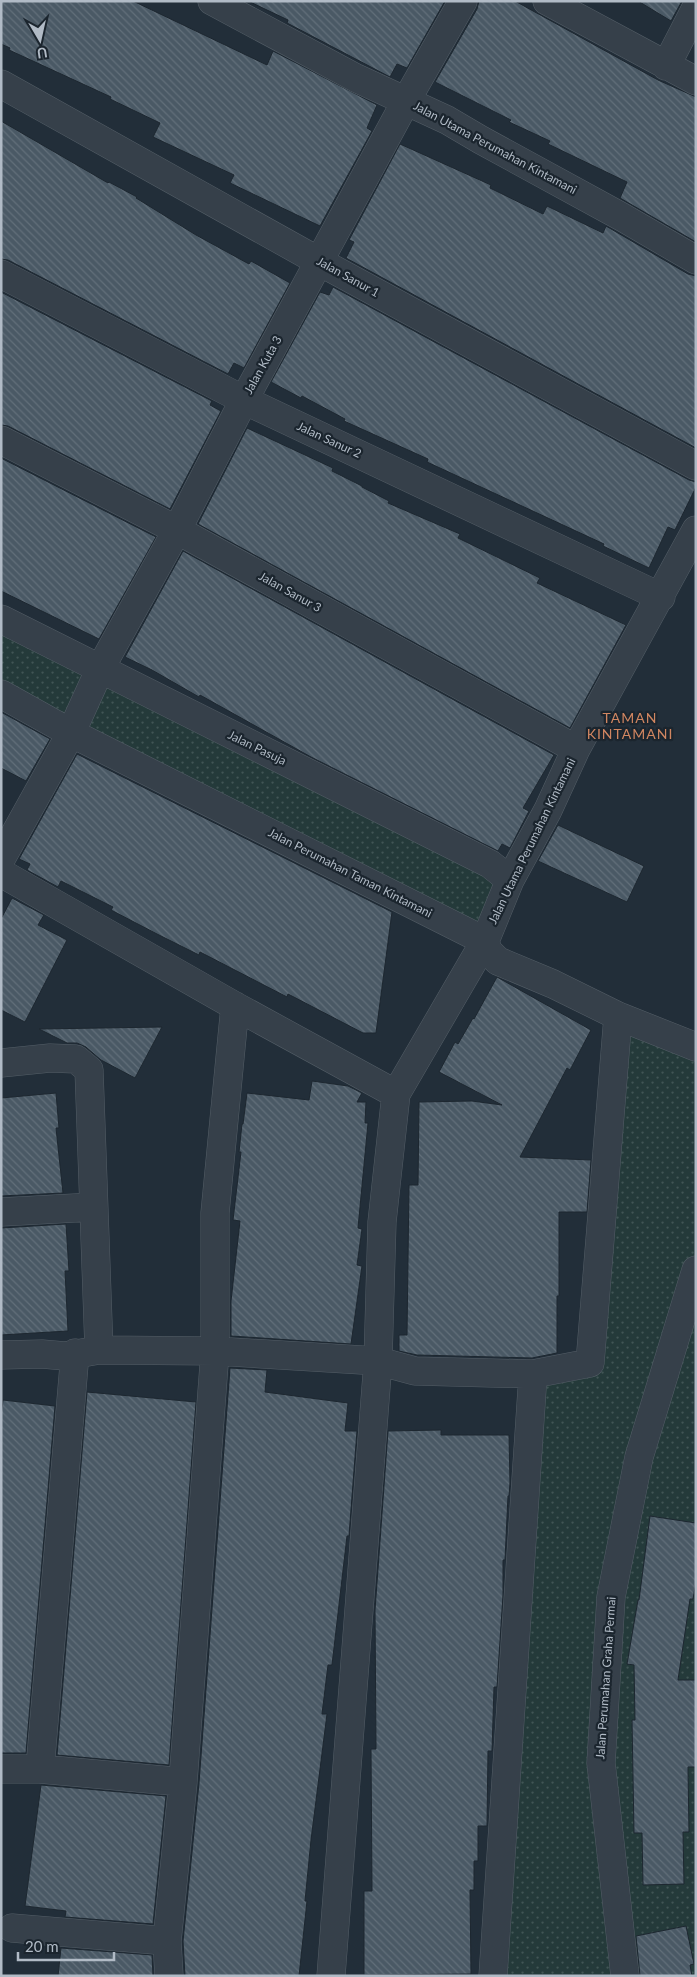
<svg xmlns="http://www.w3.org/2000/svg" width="697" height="1977" viewBox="0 0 697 1977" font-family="Lato,sans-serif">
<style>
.grass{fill:url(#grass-dots)}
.building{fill:url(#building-back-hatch);stroke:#1d2730}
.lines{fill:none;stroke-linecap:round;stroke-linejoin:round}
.minor-casing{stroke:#545e67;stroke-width:29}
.minor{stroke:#36404a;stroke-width:28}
.labels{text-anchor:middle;stroke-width:4.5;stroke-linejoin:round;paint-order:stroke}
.street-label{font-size:12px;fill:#b1bbc6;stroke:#1b252e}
.neighbourhood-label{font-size:14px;letter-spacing:1px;fill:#d18661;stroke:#1b252e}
</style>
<defs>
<pattern id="grass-dots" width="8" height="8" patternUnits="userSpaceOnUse" patternTransform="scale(1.25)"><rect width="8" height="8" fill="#243a3a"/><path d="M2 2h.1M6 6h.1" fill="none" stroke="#415555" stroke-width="1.8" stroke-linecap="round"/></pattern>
<pattern id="building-back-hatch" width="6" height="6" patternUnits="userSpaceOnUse" patternTransform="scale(1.25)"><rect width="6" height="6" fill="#4a5965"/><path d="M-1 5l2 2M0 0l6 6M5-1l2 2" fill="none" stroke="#626f7a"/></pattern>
</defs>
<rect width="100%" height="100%" fill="#222e39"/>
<!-- grass -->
<path class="grass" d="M 1,619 L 510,880 L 485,941 L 1,694 Z
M 618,1016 L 696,1047 L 696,1976 L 493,1976 L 533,1374 L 590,1363 Z"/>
<!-- building -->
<path class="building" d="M 1,1 L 133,1 L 267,65 L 273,51 L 377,105 L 367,128 L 372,131 L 320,226 L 230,183 L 234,175 L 153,137 L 160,123 L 110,99 L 111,97 L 9,50 L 10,48 L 1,44 Z
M 248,1 L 445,1 L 407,68 L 397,64 L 390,77 L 287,23 L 288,20 Z
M 479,1 L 515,1 L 658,80 L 696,97 L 696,242 L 620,198 L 627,182 L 548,144 L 550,141 L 509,122 L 511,120 L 435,82 L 477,9 Z
M 638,1 L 682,1 L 671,21 Z
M 1,121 L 108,183 L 109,182 L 137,197 L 136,198 L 196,235 L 249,264 L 251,261 L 290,283 L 244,368 L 234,363 L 228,374 L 8,260 L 1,259 Z
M 400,144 L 491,185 L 490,188 L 543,214 L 547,206 L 603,233 L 606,226 L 688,274 L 696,276 L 696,448 L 346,258 L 354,242 L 349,240 Z
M 333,287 L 689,480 L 696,482 L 696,487 L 675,530 L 668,527 L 649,568 L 603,546 L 604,544 L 427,462 L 428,459 L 344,421 L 345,419 L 302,396 L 301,398 L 271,382 L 320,292 L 329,295 Z
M 1,292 L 212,401 L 210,405 L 221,411 L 170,509 L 8,426 L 1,425 Z
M 247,428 L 333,468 L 332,471 L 362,486 L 362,487 L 389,501 L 388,503 L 460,534 L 458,538 L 540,578 L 537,583 L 626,625 L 570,728 L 198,524 Z
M 1,458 L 156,537 L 99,639 L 1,591 Z
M 183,551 L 554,755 L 523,808 L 529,811 L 510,848 L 502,844 L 498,851 L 311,757 L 200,695 L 199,697 L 152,670 L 125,657 Z
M 1,712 L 50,739 L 26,781 L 1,768 Z
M 77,754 L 392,912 L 376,1033 L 363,1033 L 288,994 L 287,997 L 200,952 L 199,955 L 157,934 L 111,910 L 113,907 L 61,881 L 58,887 L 27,870 L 30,864 L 19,859 Z
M 558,825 L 644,866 L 627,902 L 538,861 Z
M 12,898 L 44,915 L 38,925 L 67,940 L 25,1022 L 1,1010 L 1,919 Z
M 497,977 L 591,1030 L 570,1070 L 567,1068 L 520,1157 L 591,1160 L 587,1212 L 559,1212 L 559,1296 L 557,1296 L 557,1353 L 532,1358 L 417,1355 L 399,1351 L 399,1335 L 407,1335 L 409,1185 L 418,1185 L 419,1102 L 472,1101 L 502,1105 L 439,1072 L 455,1042 L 458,1044 L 473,1018 L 474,1019 Z
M 162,1027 L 135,1078 L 101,1060 L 86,1047 L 77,1043 L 67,1043 L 39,1029 Z
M 312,1081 L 348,1086 L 362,1093 L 357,1102 L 366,1102 L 365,1123 L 368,1123 L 358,1228 L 362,1229 L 357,1265 L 362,1266 L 351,1344 L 231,1336 L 231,1301 L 240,1221 L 233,1220 L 241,1152 L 239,1152 L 242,1124 L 243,1124 L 247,1093 L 309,1100 Z
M 56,1093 L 59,1128 L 56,1128 L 63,1193 L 1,1196 L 1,1098 Z
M 66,1224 L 69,1271 L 65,1271 L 68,1331 L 1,1335 L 1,1228 Z
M 230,1368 L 267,1370 L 265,1392 L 348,1403 L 345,1431 L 357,1431 L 349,1536 L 347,1536 L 332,1665 L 328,1665 L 322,1714 L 327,1714 L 311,1840 L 305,1901 L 307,1901 L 299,1976 L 185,1976 L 183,1941 L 199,1783 Z
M 87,1392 L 196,1402 L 169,1765 L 57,1755 Z
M 3,1400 L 55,1406 L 26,1753 L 1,1753 L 1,1416 Z
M 441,1430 L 441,1435 L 509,1435 L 510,1483 L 509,1496 L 508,1496 L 505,1560 L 503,1560 L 503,1595 L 497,1687 L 494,1687 L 492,1751 L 488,1751 L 487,1826 L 478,1826 L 478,1861 L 474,1861 L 474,1890 L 470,1890 L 471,1974 L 364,1975 L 364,1891 L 372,1891 L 371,1749 L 376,1749 L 375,1610 L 388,1431 Z
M 650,1516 L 696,1523 L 696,1582 L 693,1599 L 690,1599 L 678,1680 L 696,1680 L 696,1767 L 688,1767 L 689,1832 L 683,1832 L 684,1884 L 643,1885 L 642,1833 L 634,1833 L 632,1720 L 635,1720 L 634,1665 L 627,1664 L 638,1600 L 639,1600 Z
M 41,1785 L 166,1796 L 153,1924 L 65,1917 L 66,1911 L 25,1906 Z
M 686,1926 L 694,1964 L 690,1965 L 692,1976 L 640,1976 L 636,1936 Z
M 61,1948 L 152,1955 L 153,1976 L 58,1976 Z"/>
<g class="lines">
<defs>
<path id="minor" d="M 212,1 L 356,78 L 447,120 L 481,140 L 622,217 L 696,260
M 547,1 L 696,81
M 666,66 L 696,8
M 1,84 L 320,262 L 696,466
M 1,274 L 244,400 L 661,597
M 1,440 L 177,530 L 576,749
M 1,619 L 490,864 L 510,880
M 1,694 L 71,733 L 485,941 L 488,951 L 498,961 L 553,984 L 618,1016 L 696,1047
M 1,859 L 71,733 L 100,669 L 177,530 L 244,400 L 406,101 L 463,1
M 1,873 L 235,1006 L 396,1094
M 1,1063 L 50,1058 L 76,1059 L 89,1070 L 99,1350
M 1,1212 L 93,1207
M 75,1353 L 40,1769 L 183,1782
M 1,1355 L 42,1354 L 65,1356 L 99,1350 L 215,1351 L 378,1361 L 415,1371 L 533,1374 L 590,1363 L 618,1016
M 1,1769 L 40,1769
M 12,1928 L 167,1941
M 169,1976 L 167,1941 L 183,1782 L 215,1351 L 215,1213 L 235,1006
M 331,1976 L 378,1361 L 382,1222 L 396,1094 L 485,941 L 510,880 L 548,810 L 576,749 L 696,530
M 493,1976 L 533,1374
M 625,1976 L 601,1763 L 611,1597 L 639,1457 L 696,1270"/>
</defs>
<!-- minor casing -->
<use href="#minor" class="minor-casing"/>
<!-- minor -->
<use href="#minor" class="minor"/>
</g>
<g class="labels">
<!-- street labels -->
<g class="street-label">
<text transform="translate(495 148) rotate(28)" y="4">Jalan Utama Perumahan Kintamani</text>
<text transform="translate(348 277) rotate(29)" y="4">Jalan Sanur 1</text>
<text transform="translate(263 365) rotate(-61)" y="4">Jalan Kuta 3</text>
<text transform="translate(329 440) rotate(25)" y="4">Jalan Sanur 2</text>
<text transform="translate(290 592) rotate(29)" y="4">Jalan Sanur 3</text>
<text transform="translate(257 748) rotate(26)" y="4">Jalan Pasuja</text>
<text transform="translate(532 841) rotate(-64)" y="4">Jalan Utama Perumahan Kintamani</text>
<text transform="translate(350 873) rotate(27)" y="4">Jalan Perumahan Taman Kintamani</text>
<text transform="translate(606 1678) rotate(-86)" y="4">Jalan Perumahan Graha Permai</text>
</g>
<!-- neighbourhood labels -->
<g class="neighbourhood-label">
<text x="630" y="723">TAMAN<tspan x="630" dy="16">KINTAMANI</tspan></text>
</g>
</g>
<!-- border -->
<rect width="697" height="1977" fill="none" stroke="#b1bbc6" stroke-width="5"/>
<!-- north arrow -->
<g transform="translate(40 40) rotate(171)" stroke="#1b252e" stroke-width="4" paint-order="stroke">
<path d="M0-4L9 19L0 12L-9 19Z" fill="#b1bbc6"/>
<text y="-8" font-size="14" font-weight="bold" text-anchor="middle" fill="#b1bbc6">U</text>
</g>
<!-- scale -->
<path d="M18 1952v8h96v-8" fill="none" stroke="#b1bbc6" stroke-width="2.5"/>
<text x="25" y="1952" font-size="15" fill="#b1bbc6" stroke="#1b252e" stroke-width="4" paint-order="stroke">20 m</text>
</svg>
